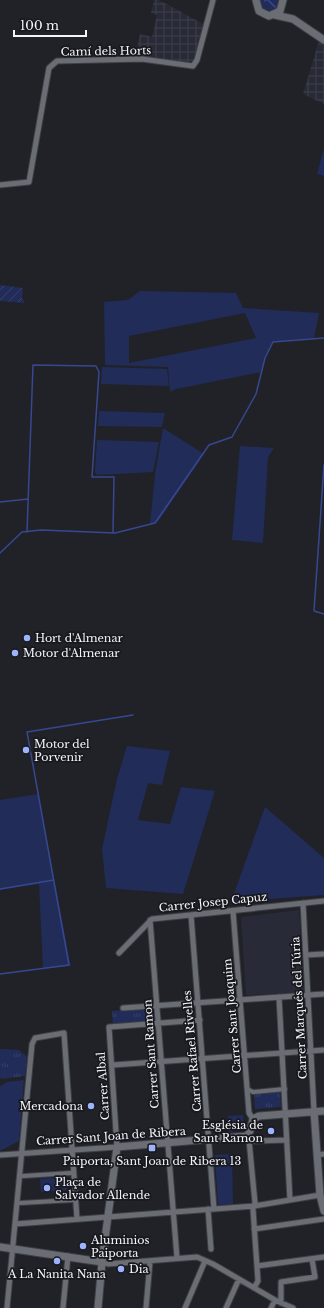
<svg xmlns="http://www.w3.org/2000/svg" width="324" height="1308" viewBox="0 0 324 1308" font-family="'Libre Baskerville',serif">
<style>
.built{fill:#282b37}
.industrial{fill:url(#industrial-grid)}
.grass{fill:#212c59;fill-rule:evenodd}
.park{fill:url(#park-tufts)}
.garden{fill:url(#garden-furrows)}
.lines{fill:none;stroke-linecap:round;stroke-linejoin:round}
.stream{stroke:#374890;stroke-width:1.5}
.pedestrian-casing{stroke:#3d3f44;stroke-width:6}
.minor-casing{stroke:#3d3f44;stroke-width:7}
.tertiary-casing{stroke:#3d3f44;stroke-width:9}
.pedestrian{stroke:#6a6d74;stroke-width:4}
.minor{stroke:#6a6d74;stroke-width:5}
.tertiary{stroke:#6a6d74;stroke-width:7}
.poi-dot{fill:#9db4fd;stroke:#17191e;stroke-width:1.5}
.labels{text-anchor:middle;stroke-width:3.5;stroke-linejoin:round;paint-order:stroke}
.street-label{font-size:11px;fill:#f3f5f9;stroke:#17191e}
.poi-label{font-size:11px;fill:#f3f5f9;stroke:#17191e;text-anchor:start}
</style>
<defs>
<pattern id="industrial-grid" width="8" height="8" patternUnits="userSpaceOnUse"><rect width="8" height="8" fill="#282b37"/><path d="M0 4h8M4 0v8" fill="none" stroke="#3d404b"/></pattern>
<pattern id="park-tufts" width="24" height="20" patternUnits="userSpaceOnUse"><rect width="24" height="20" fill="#212c59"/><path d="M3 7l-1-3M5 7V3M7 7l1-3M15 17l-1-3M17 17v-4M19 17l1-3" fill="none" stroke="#374169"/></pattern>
<pattern id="garden-furrows" width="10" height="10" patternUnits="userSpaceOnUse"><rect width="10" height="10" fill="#212c59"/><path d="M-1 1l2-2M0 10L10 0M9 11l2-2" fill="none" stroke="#374169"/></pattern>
</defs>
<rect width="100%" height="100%" fill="#202228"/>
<!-- built -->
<path class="built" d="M 299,910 L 304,992 L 246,995 L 241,917 Z"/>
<!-- industrial -->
<path class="industrial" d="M 154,0 L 159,0 L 205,25 L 195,62 L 183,64 L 152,57 L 135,57 L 140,34 L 152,37 L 157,15 L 151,13 Z
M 319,41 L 324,45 L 324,104 L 303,94 Z"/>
<!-- grass -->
<path class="grass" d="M 259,0 L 280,0 L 277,9 L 271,12 L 262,8 Z
M 324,149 L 324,176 L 317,174 Z
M 140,291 L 236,293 L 243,308 L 319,313 L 314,338 L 273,342 L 265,357 L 261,372 L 176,389 L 170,392 L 168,367 L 105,365 L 104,302 L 128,300 ZM 245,313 L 256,338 L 129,363 L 129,336 Z
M 102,367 L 167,369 L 169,386 L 101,384 Z
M 99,411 L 165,413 L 162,427 L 98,426 Z
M 163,428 L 204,454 L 160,519 L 156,523 L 150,524 L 155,474 Z
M 97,440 L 159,442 L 153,472 L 97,475 L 95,472 Z
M 240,446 L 274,448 L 268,457 L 263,543 L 232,540 Z
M 127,746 L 170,751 L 162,785 L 148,783 L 138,820 L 170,824 L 181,787 L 215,791 L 183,894 L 106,888 L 102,849 L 117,779 Z
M 38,794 L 68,952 L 71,966 L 43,969 L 39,884 L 0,890 L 0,800 Z
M 265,807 L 324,858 L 324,895 L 231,902 Z
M 24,1080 L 19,1141 L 0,1151 L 0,1086 L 7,1082 Z
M 243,1115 L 244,1130 L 229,1132 L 228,1116 Z
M 232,1154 L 233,1204 L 218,1205 L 215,1155 Z
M 66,1177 L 67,1190 L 41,1192 L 40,1179 Z"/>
<!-- park -->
<path class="park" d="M 153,1008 L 154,1022 L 113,1025 L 112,1011 Z
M 0,1049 L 19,1050 L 27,1057 L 25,1076 L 1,1079 L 0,1077 Z
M 280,1091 L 281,1107 L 255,1109 L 254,1093 Z"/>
<!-- garden -->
<path class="garden" d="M 0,285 L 23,288 L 22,298 L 25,303 L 0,301 Z"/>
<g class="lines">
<!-- stream -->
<path class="stream" d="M 268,0 L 275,7
M 265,1 L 266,0
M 324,465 L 314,611 L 324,614
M 0,502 L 28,499
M 27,532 L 33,365 L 96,366 L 99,372 L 92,477 L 114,477 L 113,533
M 0,553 L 22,532 L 41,530 L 115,533 L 155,523 L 209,445 L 232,437 L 256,394 L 265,358 L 273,342 L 324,338
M 0,889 L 54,880
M 0,974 L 69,965 L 27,732 L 133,715"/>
<defs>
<path id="pedestrian" d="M 247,1089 L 253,1092 L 285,1089
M 23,1176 L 71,1173
M 20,1203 L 73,1200"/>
<path id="minor" d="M 0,185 L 29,182 L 49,68 L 57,61 L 142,59 L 193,66 L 197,60 L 213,0
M 303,903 L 314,1111
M 233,911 L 249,1113 L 253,1119
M 191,915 L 214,1209
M 150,920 L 177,1258
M 119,953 L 152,919 L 324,901
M 306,955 L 324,954
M 279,997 L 290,1200
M 123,1008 L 324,994
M 113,1065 L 324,1050
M 247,1136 L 249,1140 L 255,1203 L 253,1209 L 258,1281 L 254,1288
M 249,1140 L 256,1141 L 287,1140
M 0,1155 L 117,1147 L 109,1027 L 200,1020
M 317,1155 L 324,1154
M 208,1209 L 211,1249
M 15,1224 L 254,1206 L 320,1195
M 254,1229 L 324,1219
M 102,1262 L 108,1264 L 197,1257 L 213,1264 L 275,1300 L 293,1308
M 257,1266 L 324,1257
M 281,1303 L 281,1282 L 315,1277 L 312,1259
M 7,1308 L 32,1044 L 35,1038 L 64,1033 L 77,1219
M 63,1308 L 68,1256
M 146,1308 L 150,1262
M 185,1308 L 205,1261
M 226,1308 L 239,1279
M 271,1308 L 275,1300"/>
<path id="tertiary" d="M 256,0 L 259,11 L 269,16 L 280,11 L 283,0
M 275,15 L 293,19 L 324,40
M 314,1111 L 320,1195 L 324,1211
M 0,1247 L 102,1262
M 98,1308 L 102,1262 L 117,1147 L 247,1136 L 250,1131 L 253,1119 L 259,1116 L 324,1111"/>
</defs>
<!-- pedestrian casing -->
<use href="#pedestrian" class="pedestrian-casing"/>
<!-- minor casing -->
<use href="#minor" class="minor-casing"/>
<!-- tertiary casing -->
<use href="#tertiary" class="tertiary-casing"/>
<!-- pedestrian -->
<use href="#pedestrian" class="pedestrian"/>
<!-- minor -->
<use href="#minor" class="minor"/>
<!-- tertiary -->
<use href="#tertiary" class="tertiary"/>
</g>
<!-- markers -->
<g class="poi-dot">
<circle cx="27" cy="638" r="4"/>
<circle cx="15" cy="653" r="4"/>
<circle cx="26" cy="750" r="4"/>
<circle cx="91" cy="1106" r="4"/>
<circle cx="271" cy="1131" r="4"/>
<rect x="148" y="1144" width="8" height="8" rx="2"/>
<circle cx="47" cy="1188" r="4"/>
<circle cx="83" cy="1246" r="4"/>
<circle cx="57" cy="1261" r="4"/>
<circle cx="121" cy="1269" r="4"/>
</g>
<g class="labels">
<!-- street labels -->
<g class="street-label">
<text transform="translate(106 51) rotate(-1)" y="4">Camí dels Horts</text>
<text transform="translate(213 902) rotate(-6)" y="4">Carrer Josep Capuz</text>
<text transform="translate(299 1008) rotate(-93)" y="4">Carrer Marqués del Túria</text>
<text transform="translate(232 1016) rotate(-95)" y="4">Carrer Sant Joaquim</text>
<text transform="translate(192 1051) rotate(-95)" y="4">Carrer Rafael Rivelles</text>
<text transform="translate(151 1054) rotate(-94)" y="4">Carrer Sant Ramon</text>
<text transform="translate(103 1086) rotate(-94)" y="4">Carrer Albal</text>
<text transform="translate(111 1136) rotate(-4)" y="4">Carrer Sant Joan de Ribera</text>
</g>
<!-- poi labels -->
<g class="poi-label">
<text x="35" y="642">Hort d'Almenar</text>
<text x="23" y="657">Motor d'Almenar</text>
<text x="34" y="748">Motor del<tspan x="34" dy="13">Porvenir</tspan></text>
<text x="83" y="1110" text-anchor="end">Mercadona</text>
<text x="263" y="1129" text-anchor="end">Església de<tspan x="263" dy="13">Sant Ramon</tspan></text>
<text x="152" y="1165" text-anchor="middle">Paiporta, Sant Joan de Ribera 13</text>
<text x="55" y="1186">Plaça de<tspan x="55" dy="13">Salvador Allende</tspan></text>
<text x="91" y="1244">Aluminios<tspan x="91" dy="13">Paiporta</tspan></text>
<text x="129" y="1273">Dia</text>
<text x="57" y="1278" text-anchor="middle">A La Nanita Nana</text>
</g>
</g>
<!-- scale -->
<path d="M14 30v6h72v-6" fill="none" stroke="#f3f5f9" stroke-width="2"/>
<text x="20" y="30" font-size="12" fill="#f3f5f9" stroke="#17191e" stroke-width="3" paint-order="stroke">100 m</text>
</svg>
